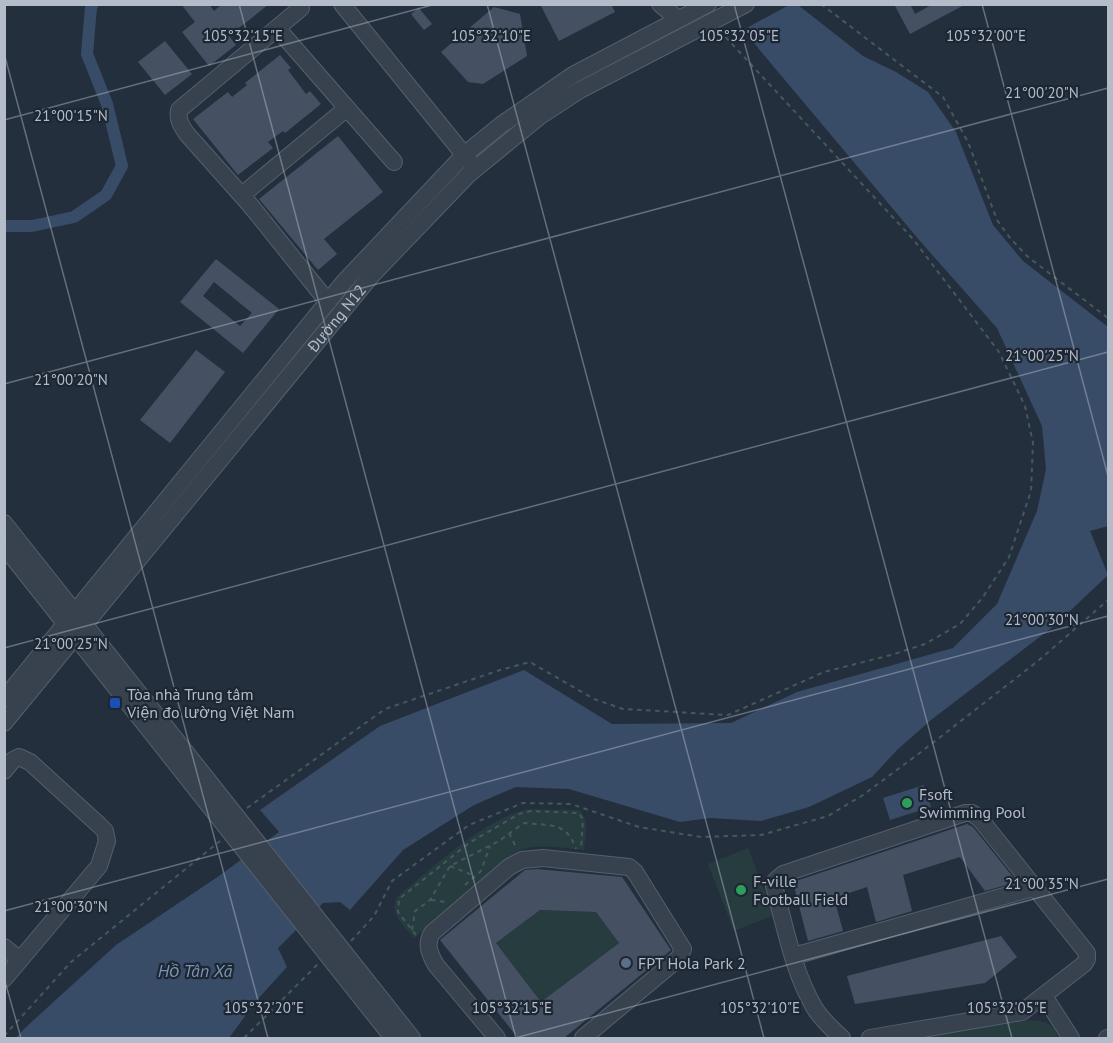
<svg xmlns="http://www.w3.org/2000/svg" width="1113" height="1043" viewBox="0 0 1113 1043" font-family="'PT Sans',sans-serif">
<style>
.green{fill:#263c3f}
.water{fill:#394c67}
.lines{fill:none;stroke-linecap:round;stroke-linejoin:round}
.canal{stroke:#394c67;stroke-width:12}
.building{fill:#455162;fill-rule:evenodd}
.minor-casing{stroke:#565f6c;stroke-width:18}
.path{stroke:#44595c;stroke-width:2;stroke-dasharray:4.5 4.5;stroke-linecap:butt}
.minor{stroke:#38414e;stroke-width:16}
.ticks{fill:none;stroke:#b4bcc9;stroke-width:1.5;stroke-opacity:0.45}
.transit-dot{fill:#1a4fb4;stroke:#1d2633;stroke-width:2}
.leisure-dot{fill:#2e9e5b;stroke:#1d2633;stroke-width:2}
.service-dot{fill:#5c6f8a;stroke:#1d2633;stroke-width:2}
.labels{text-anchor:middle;stroke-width:4.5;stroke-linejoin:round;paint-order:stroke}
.street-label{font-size:16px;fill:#b4bcc9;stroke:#1d2633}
.poi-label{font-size:16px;fill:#b4bcc9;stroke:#1d2633;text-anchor:start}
.water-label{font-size:18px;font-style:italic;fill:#7c92b1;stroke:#1d2633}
.ticks-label{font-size:15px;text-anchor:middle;fill:#b4bcc9;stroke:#1d2633;stroke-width:4.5;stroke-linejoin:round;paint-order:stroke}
</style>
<rect width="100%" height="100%" fill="#242f3e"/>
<!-- green -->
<path class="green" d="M 530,809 L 579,810 C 590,819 585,837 584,850 C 561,848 535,842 514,853 L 414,938 C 404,926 387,912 398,896 C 432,868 487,816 530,809 Z
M 748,848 L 774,915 L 734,931 L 708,864 Z
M 540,910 L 596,912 L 619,943 L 541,1002 L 496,943 Z
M 1030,1020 C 1044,1021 1055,1023 1058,1038 L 908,1038 Z"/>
<!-- water -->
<path class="water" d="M 789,5 L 798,5 L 863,56 L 896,72 L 928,92 L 956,132 L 993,225 L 1023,261 L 1108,327 L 1108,526 L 1090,531 L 1108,575 L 1054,626 L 931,720 L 897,750 L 872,777 L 809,807 L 761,821 L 710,818 L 680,822 L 569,789 L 516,787 L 474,805 L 403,850 L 350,910 L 340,902 L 323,903 L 278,948 L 287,967 L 256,1001 L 229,1038 L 16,1038 L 25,1028 L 116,945 L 219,876 L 279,832 L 260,810 L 380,726 L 524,670 L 612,724 L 731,723 L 797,692 L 953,648 L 997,604 L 1037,511 L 1046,469 L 1042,426 L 997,328 L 920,241 L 743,30 Z
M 924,785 L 931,807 L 890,820 L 883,798 Z"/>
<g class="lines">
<!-- canal -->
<path class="canal" d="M 4,226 L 32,226 L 74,217 L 106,195 L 122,166 L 107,104 L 87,54 L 91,7 L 93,4"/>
</g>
<!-- building -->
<path class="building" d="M 181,4 L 209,4 L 214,11 L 222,4 L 269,4 L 229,36 L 236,45 L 209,66 L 182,32 L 195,22 Z
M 540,4 L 611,4 L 615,12 L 559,41 Z
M 894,4 L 910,4 L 915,14 L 933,4 L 966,4 L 910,34 Z
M 494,7 L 520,14 L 527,56 L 483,84 L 468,82 L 441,52 Z
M 419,8 L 432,24 L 424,30 L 411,14 Z
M 165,41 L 192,74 L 165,95 L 138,62 Z
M 280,55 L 291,68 L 288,70 L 306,94 L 310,91 L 321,104 L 285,133 L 283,131 L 268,142 L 273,148 L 238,175 L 193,119 L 228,92 L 232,97 L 247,85 L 245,83 Z
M 338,136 L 383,192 L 324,239 L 337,254 L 318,270 L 259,199 Z
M 216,259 L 279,309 L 243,353 L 180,302 ZM 214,282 L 252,313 L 240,326 L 203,296 Z
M 196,350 L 225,372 L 170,443 L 140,420 Z
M 967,824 L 973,827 L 1017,882 L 985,891 L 960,857 L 903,875 L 912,911 L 876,922 L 867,887 L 834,898 L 843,931 L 808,941 L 793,882 Z
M 537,869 L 622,877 L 671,950 L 564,1038 L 518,1038 L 440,940 L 525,870 ZM 540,910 L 596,912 L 619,943 L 541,1002 L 496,943 Z
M 1001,936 L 1017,957 L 985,983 L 855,1004 L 847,976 Z"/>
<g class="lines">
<defs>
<g id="minor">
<path d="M 342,4 L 470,162"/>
<path d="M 660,4 L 678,19"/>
<path d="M 301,8 L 179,110 C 177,120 182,127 187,134 L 251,206 L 328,302"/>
<path d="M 277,28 L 394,162"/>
<path d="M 242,195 L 347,108"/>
<path d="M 4,523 L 412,1038"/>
<path d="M 4,546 L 393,1038"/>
<path d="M 4,699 L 344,282 L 464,155 L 501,125 L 573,75 L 708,4"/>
<path id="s1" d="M 4,723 L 371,276 L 469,174 L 540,116 L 580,90 L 746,4"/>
<path d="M 4,771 L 13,760 L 19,757 L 30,762 L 99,825 L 105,831 L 107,841 L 99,866 L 4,979"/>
<path d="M 4,947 L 20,960"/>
<path d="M 794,956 L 1036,887"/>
<path d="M 1044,996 L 1071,1038"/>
<path d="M 497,1038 L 436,965 C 430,955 425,944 432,933 L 509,867 L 522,860 L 543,858 L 629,867 L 635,872 L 683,949 L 679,958 L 583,1038"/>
<path d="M 842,1038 C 832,1029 821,1019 814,1007 C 793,971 785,926 774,886 L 775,881 L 783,874 L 965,813 L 972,813 L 980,819 L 1087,953 L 1087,959 L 1084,964 L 1022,1012 L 870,1038"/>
<path d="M 1107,1038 L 1108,1038"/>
</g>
</defs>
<!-- minor casing -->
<use href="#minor" class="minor-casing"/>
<!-- path -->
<path class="path" d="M 821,4 L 943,97 L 968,142 L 997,220 L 1010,238 L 1028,257 L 1108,318
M 247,808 L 385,709 L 500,670 L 530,662 L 594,699 L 623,709 L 728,715 L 824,672 L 891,655 L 925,644 L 960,624 L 983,597 L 1009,557 L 1031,491 L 1033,443 L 1025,406 L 999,352 L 913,239 L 720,31
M 509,833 L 517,849
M 450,866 L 475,876
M 465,885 L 481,871 L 490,846
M 431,900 L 446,902 L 448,904
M 412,930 L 415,911 L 430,900 L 450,866 L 499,841 L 524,823 C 550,826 566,821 576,849
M 416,935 L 398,912 L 399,899 L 469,843 L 519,814 L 531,811 L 579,813 L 583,820 L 581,849
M 351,941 L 374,916 L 392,881 L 469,825 L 523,803 L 571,804 L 639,827 L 701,837 L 761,835 L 828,816 L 863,795 L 921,752 L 1038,661 L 1108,600
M 4,1036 L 71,962 L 220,841
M 244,1038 L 318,964"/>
<!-- minor -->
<use href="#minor" class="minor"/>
</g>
<!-- ticks -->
<path class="ticks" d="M 239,4 L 516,1038M 487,4 L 764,1038M 734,4 L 1012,1038M 982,4 L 1108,476M 4,53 L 268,1038M 4,120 L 436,4M 4,384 L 1108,88M 4,648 L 1108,352M 4,911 L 1108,616M 4,978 L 21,1038M 515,1038 L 1108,879"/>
<!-- markers -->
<rect class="transit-dot" x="109" y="697" width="12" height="12" rx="3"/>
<g class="leisure-dot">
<circle cx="907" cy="803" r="6"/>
<circle cx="741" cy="890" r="6"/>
</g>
<circle class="service-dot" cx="626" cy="963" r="6"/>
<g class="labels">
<!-- street labels -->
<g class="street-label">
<text dy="6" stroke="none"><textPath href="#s1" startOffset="524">Đường N12</textPath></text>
</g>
<!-- poi labels -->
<g class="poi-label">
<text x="127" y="700">Tòa nhà Trung tâm<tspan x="127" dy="18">Viện đo lường Việt Nam</tspan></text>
<text x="919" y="800">Fsoft<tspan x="919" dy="18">Swimming Pool</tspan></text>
<text x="753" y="887">F-ville<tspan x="753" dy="18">Football Field</tspan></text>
<text x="638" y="969">FPT Hola Park 2</text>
</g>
<!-- water labels -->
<g class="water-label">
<text x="195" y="977">Hồ Tân Xã</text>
</g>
</g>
<g class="ticks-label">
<text x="243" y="41">105°32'15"E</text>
<text x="491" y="41">105°32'10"E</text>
<text x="739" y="41">105°32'05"E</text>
<text x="986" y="41">105°32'00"E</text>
<text x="1042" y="98">21°00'20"N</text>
<text x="71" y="121">21°00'15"N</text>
<text x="1042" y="361">21°00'25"N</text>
<text x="71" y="385">21°00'20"N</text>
<text x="1042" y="625">21°00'30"N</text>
<text x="71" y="649">21°00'25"N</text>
<text x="1042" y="889">21°00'35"N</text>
<text x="71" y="912">21°00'30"N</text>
<text x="264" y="1013">105°32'20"E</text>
<text x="512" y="1013">105°32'15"E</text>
<text x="760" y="1013">105°32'10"E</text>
<text x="1007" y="1013">105°32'05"E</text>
</g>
<!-- border -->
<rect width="1113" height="1043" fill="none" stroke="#b4bcc9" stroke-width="12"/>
</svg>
